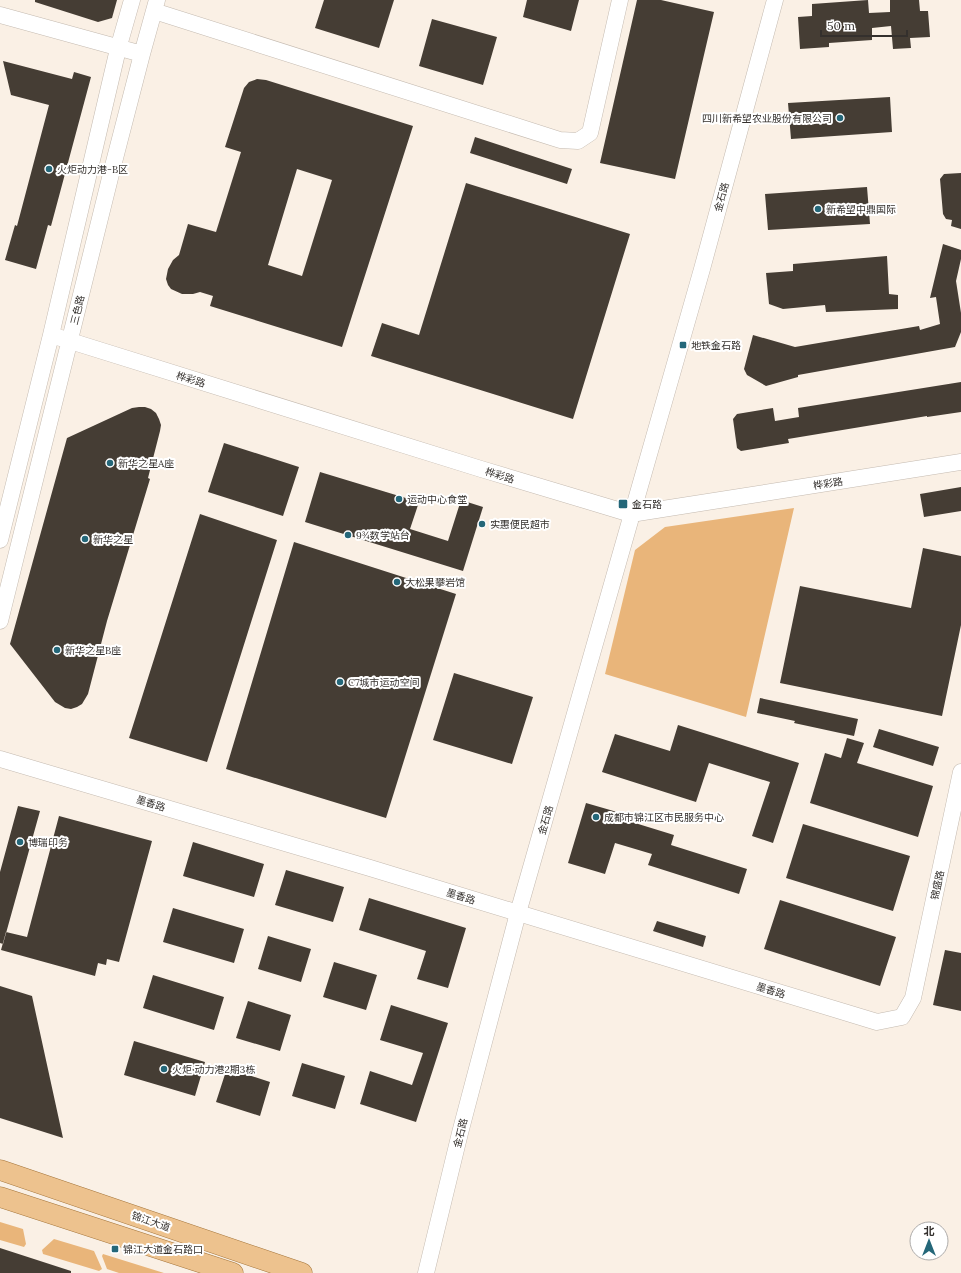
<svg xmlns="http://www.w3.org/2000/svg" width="961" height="1273" viewBox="0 0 961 1273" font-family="Lora,'Noto Sans SC',serif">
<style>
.green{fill:#e9b57a}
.building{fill:#453d34;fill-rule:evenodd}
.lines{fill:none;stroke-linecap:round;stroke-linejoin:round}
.minor-casing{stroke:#c4bab0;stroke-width:17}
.major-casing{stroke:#a4753b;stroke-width:21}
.minor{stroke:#fff;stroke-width:16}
.major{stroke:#edc28e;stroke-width:20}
.poi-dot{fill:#246779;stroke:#fff;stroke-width:1.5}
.labels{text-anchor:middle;stroke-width:4;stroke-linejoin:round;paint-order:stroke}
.poi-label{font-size:10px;fill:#34302d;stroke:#fff;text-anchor:start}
.street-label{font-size:10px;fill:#34302d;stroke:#fff}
</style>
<rect width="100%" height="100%" fill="#faf0e5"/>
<!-- green -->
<path class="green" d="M 794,508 L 746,717 L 605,674 L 635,550 L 665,527 Z
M 0,1222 L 23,1229 L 26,1244 L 24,1247 L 0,1240 Z
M 54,1239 L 94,1251 L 102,1269 L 99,1271 L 43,1254 L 42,1250 Z
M 103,1254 L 164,1273 L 119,1273 L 107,1269 L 102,1256 Z"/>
<!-- building -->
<path class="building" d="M 35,0 L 117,0 L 112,18 L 98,22 L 35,2 Z
M 324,0 L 394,0 L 379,48 L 315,28 Z
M 527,0 L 579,0 L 571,31 L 523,17 Z
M 637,0 L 661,0 L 714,12 L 675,179 L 600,163 Z
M 868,0 L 869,13 L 890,12 L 890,0 L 919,0 L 920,11 L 928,11 L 930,37 L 910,38 L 911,48 L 893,49 L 891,26 L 872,28 L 872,40 L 829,43 L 829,47 L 800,49 L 798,17 L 812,16 L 812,4 Z
M 432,19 L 497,37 L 483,85 L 419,66 Z
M 3,61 L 72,79 L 74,72 L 91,77 L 51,226 L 48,225 L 36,269 L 5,260 L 15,225 L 17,226 L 49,105 L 11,95 Z
M 257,79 L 266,80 L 413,126 L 342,347 L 210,306 L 213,296 L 200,292 L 193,294 L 182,294 L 171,289 L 168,285 L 166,279 L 168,269 L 173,260 L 179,255 L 188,224 L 216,232 L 241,152 L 225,147 L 244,88 L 249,82 ZM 297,169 L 332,180 L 302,276 L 268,265 Z
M 890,97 L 892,132 L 791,139 L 788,103 Z
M 475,137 L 572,169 L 567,184 L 470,153 Z
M 961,173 L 961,229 L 951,226 L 952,220 L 946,219 L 943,214 L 940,179 L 944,174 Z
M 466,183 L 630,234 L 573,419 L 371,356 L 382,323 L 419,335 Z
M 867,187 L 870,224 L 768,230 L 765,194 Z
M 943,244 L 961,250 L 961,259 L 956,281 L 961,313 L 961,332 L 955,347 L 798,375 L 798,377 L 766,386 L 747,375 L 744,369 L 753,335 L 795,347 L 919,326 L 920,330 L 940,324 L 936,297 L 930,298 Z
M 887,256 L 889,294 L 898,295 L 898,309 L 826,312 L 825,305 L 783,309 L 769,304 L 766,273 L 793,271 L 793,264 Z
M 961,382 L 961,412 L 927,417 L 927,416 L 788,439 L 789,443 L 741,451 L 737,448 L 733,419 L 737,414 L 773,408 L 775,421 L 799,417 L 798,408 Z
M 139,407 L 145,407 L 151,409 L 156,413 L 159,419 L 161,425 L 160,431 L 148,478 L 150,479 L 107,621 L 88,694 L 82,704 L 77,707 L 71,709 L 65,708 L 55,702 L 10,644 L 67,438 L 132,408 Z
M 224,443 L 299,467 L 283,516 L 208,492 Z
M 320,472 L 419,502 L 410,529 L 448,541 L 461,500 L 483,507 L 463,571 L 305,522 Z
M 961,487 L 961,511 L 924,517 L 920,494 Z
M 200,514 L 277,540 L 207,762 L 129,738 Z
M 294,542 L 456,594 L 386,818 L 226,769 Z
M 923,548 L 961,556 L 961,625 L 942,716 L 780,683 L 800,586 L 911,608 Z
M 454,673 L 533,697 L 512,764 L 433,740 Z
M 760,698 L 858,719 L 854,736 L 794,723 L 795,721 L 757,713 Z
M 678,725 L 799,763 L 773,843 L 752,836 L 770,782 L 709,763 L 696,802 L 602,772 L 615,734 L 670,751 Z
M 879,729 L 939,747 L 933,766 L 873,747 Z
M 847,738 L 864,743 L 857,763 L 933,786 L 918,837 L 810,803 L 825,753 L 841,758 Z
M 586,803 L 624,814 L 622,819 L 674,835 L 671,845 L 747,869 L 739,894 L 648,865 L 652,854 L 615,843 L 605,874 L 568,863 Z
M 18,806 L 40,811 L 3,944 L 0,943 L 0,872 Z
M 59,816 L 152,841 L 119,962 L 107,959 L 106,965 L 98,963 L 95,976 L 1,950 L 6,932 L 27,937 Z
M 803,824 L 910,856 L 893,911 L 786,878 Z
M 193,842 L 264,864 L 254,897 L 183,876 Z
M 286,870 L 344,887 L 333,922 L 275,905 Z
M 369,898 L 466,928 L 448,988 L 417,979 L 426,951 L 359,930 Z
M 780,900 L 896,937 L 880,986 L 764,949 Z
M 173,908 L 244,929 L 234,963 L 163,942 Z
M 657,921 L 706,936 L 703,947 L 653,931 Z
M 268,936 L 311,949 L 301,982 L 258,969 Z
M 945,950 L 961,953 L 961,1011 L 933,1005 Z
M 334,962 L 377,975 L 366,1010 L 323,997 Z
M 153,975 L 224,997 L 214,1030 L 143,1008 Z
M 0,986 L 32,996 L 63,1138 L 0,1118 Z
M 248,1001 L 291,1015 L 280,1051 L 236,1038 Z
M 391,1005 L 448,1023 L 416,1122 L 360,1104 L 370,1071 L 412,1085 L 423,1053 L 380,1040 Z
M 134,1041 L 205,1062 L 195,1096 L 124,1075 Z
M 302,1063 L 345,1076 L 335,1109 L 292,1096 Z
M 227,1068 L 270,1082 L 260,1116 L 216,1102 Z
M 0,1248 L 71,1271 L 71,1273 L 0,1273 Z"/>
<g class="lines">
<defs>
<path id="minor" d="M 154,11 L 560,140 L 578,141 L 590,133 L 620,0
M 0,15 L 142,54
M 51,335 L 481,469 L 631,514 L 961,462
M 0,540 L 51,335 L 118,49 L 132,0
M 0,621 L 113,166 L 142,54 L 157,0
M 0,759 L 370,868 L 877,1022 L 902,1017 L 913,998 L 961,772
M 426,1273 L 460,1133 L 518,913 L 702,269 L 775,0"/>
<path id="major" d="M 0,1170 L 302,1273
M 0,1197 L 233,1273"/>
</defs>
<!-- minor casing -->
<use href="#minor" class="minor-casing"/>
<!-- major casing -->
<use href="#major" class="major-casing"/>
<!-- minor -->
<use href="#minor" class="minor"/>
<!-- major -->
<use href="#major" class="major"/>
</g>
<!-- markers -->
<g class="poi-dot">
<circle cx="840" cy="118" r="4"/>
<circle cx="49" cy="169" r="4"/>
<circle cx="818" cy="209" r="4"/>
<rect x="679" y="341" width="8" height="8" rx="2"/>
<circle cx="110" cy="463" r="4"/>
<circle cx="399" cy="499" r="4"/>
<rect x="618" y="499" width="10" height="10" rx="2"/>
<circle cx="482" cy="524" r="4"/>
<circle cx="348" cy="535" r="4"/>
<circle cx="85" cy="539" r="4"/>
<circle cx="397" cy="582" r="4"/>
<circle cx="57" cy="650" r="4"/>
<circle cx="340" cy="682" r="4"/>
<circle cx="596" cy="817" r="4"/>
<circle cx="20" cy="842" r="4"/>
<circle cx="164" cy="1069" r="4"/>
<rect x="111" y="1245" width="8" height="8" rx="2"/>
</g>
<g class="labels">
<!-- poi labels -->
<g class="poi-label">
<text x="832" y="122" text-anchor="end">四川新希望农业股份有限公司</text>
<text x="57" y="173">火炬动力港-B区</text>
<text x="826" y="213">新希望中鼎国际</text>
<text x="691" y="349">地铁金石路</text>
<text x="118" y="467">新华之星A座</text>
<text x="407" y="503">运动中心食堂</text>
<text x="632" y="508">金石路</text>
<text x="490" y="528">实惠便民超市</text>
<text x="356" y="539">9¾数学站台</text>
<text x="93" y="543">新华之星</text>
<text x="405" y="586">大松果攀岩馆</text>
<text x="65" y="654">新华之星B座</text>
<text x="348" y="686">C7城市运动空间</text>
<text x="604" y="821">成都市锦江区市民服务中心</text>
<text x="28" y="846">博瑞印务</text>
<text x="172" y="1073">火炬·动力港2期3栋</text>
<text x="123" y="1253">锦江大道金石路口</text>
</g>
<!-- street labels -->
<g class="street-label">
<text transform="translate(721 197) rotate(-75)" y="4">金石路</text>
<text transform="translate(77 310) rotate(-76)" y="4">三色路</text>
<text transform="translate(191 379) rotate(17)" y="4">桦彩路</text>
<text transform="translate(500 475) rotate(17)" y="4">桦彩路</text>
<text transform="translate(828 483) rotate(-9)" y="4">桦彩路</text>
<text transform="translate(151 803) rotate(17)" y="4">墨香路</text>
<text transform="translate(545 820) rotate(-74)" y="4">金石路</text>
<text transform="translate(937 885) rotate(-78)" y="4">锦盛路</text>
<text transform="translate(461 896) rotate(17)" y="4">墨香路</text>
<text transform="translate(771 990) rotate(17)" y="4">墨香路</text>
<text transform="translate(460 1133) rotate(-76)" y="4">金石路</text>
<text transform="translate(151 1221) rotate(19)" y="4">锦江大道</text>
</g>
</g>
<!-- north arrow -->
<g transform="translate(929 1241)"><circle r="19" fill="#ffffff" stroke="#aeacab"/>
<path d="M0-3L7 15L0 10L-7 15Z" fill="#246779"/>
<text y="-6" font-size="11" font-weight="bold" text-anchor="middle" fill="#34302d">北</text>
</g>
<!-- scale -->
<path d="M821 30v6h86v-6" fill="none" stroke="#34302d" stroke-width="2"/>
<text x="827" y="30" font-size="12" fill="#34302d" stroke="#ffffff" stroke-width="3" paint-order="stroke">50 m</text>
</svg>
